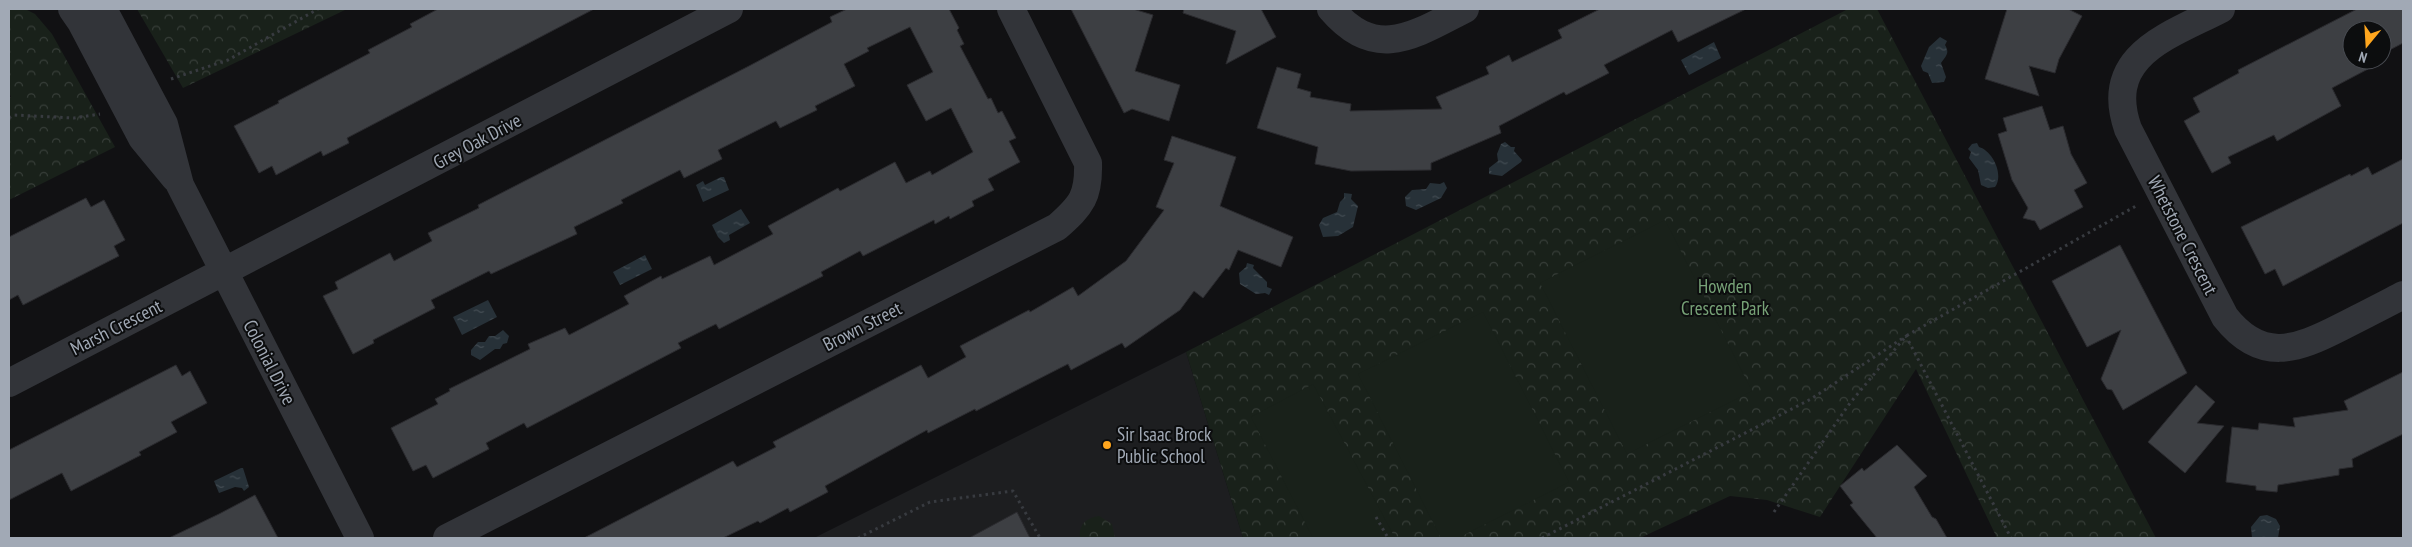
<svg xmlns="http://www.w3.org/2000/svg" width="2412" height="547" viewBox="0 0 2412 547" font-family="'PT Sans Narrow',sans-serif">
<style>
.built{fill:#1d1e20}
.forest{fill:url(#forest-crowns)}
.garden{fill:#19211a}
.water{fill:url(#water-ripples)}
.building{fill:#3d3f43;stroke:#2b2b2f}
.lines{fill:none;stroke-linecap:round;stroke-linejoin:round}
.path{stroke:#383b40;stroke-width:3;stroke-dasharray:2.5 4;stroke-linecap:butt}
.minor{stroke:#323439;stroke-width:28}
.poi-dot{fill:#ffa61e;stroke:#0c0d0e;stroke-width:2}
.labels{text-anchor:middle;stroke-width:4;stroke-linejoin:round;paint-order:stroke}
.street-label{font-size:19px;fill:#a1a9b5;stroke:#0c0d0e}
.park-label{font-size:19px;fill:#77a277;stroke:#0c0d0e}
.poi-label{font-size:19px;fill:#a1a9b5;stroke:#0c0d0e;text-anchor:start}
</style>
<defs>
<pattern id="forest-crowns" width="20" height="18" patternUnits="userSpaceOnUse" patternTransform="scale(1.25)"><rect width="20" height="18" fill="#19211a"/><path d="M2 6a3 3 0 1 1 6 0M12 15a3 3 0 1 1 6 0" fill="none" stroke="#373e39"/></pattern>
<pattern id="water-ripples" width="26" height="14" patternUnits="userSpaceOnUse" patternTransform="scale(1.25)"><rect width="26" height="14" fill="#273138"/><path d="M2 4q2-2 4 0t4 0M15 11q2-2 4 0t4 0" fill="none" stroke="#434c53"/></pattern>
</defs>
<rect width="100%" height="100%" fill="#111113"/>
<!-- built -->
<path class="built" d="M 1186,352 L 1243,538 L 814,538 Z"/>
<!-- forest -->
<path class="forest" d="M 9,9 L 25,9 L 35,14 L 52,34 L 115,147 L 9,200 L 9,98 L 11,97 L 9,92 Z
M 137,9 L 347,9 L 183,88 Z
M 1848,9 L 1877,9 L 2156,538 L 1997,538 L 1916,369 L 1820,517 L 1767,500 L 1730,496 L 1640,538 L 1243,538 L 1186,352 Z
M 1099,516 L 1112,524 L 1115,538 L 1080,538 C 1078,525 1086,518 1099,516 Z"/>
<!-- garden -->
<path class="garden" d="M 1665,220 L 1752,391 L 1627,454 L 1540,283 Z
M 1483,312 L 1569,482 L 1458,538 L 1441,538 L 1358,374 Z
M 1313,384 L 1395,538 L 1313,538 L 1251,417 Z"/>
<!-- water -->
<path class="water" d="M 1940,37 L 1947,41 L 1945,45 C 1950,53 1946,56 1941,63 L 1946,77 L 1944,82 L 1932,83 L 1928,73 L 1923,71 L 1921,66 L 1929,47 Z
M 1714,42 L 1721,58 L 1689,75 L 1681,60 Z
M 1505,142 L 1511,147 L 1515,147 L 1514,151 L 1522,160 L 1521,162 L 1502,176 L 1489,174 L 1489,168 L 1498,161 L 1497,154 L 1501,144 Z
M 1977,143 L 1979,147 C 1993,151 2004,175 1995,187 L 1988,188 L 1981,185 L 1978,170 L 1969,158 L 1971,152 L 1968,149 L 1972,144 Z
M 721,177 L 724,177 L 729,190 L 703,202 L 696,185 L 703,181 L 705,185 Z
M 1444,182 L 1447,188 L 1441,198 L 1416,210 L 1406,206 L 1405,197 L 1412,190 L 1426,189 L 1430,183 L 1440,184 Z
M 1344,193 L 1352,194 L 1351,199 L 1358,206 L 1353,227 L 1338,236 L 1323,237 L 1319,225 L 1323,218 L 1337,212 L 1340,202 L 1344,198 Z
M 741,209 L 750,223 L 729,235 L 730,240 L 724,243 L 718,237 L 712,225 Z
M 645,255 L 652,269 L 620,285 L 613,272 Z
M 1247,263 L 1254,265 L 1253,268 L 1267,282 L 1267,287 L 1272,289 L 1269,295 L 1265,293 L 1256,294 L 1240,284 L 1239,273 L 1246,267 Z
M 488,300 L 497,317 L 462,335 L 453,317 Z
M 503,330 L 509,336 L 507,343 L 503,344 L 500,349 L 495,349 L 480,360 L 471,355 L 471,350 L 478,342 L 485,342 L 489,336 L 495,336 Z
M 241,468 L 243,468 L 249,487 L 244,491 L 242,488 L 235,487 L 219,493 L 214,481 Z
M 2267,515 L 2276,519 L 2280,526 L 2278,538 L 2252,538 L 2251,527 L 2260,516 Z"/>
<!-- building -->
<path class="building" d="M 438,9 L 594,9 L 347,138 L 349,143 L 323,156 L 321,151 L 276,175 L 272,166 L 259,173 L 234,126 L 279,103 L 278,101 L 370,53 L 368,50 L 412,27 L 410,24 Z
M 847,9 L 949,9 L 959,28 L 957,30 L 964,44 L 960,46 L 988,99 L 991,98 L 998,113 L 1002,111 L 1016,138 L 1009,141 L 1020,162 L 988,179 L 994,190 L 972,201 L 974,206 L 950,219 L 949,216 L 935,224 L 934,220 L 863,256 L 860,251 L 821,272 L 823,276 L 719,329 L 716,324 L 678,343 L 681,348 L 527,428 L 524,423 L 486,443 L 489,449 L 433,478 L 426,465 L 413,471 L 391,428 L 438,404 L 435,399 L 450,391 L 449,389 L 530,349 L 528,344 L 565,328 L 569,335 L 629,304 L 624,296 L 661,276 L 662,279 L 710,256 L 714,265 L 773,234 L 768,226 L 838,188 L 840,191 L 895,162 L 906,183 L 930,171 L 932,175 L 973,152 L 951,108 L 926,121 L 907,85 L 933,72 L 910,27 L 867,48 L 869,51 L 844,64 L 855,86 L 815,106 L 817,110 L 780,128 L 776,121 L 718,150 L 722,159 L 684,178 L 680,170 L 621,200 L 623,203 L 574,227 L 577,234 L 491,274 L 489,271 L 431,300 L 435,308 L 373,340 L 374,343 L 353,354 L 323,296 L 338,289 L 335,282 L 390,253 L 394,261 L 432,241 L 428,233 L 479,208 L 478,205 L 749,66 L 832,22 L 830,17 Z
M 1071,9 L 1133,9 L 1153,15 L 1135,71 L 1180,85 L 1169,121 L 1132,109 L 1124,113 Z
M 1184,9 L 1261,9 L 1276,37 L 1226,64 L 1236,31 L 1183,13 Z
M 1600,9 L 1746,9 L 1678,42 L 1672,30 L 1604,65 L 1609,73 L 1566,95 L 1564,92 L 1499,126 L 1501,133 L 1431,163 L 1431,170 L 1351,171 L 1315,164 L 1318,147 L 1257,128 L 1277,67 L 1301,74 L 1297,88 L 1311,92 L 1310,97 L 1351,104 L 1350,111 L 1442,109 L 1436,97 L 1489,74 L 1486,67 L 1509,55 L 1512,62 L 1562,38 L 1558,30 Z
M 2007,9 L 2068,9 L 2082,16 L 2059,59 L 2055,73 L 2029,66 L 2039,96 L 1985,79 Z
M 2357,9 L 2403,9 L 2403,43 L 2382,54 L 2382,30 L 2352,30 L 2352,60 L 2370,60 L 2365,63 L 2368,69 L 2332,88 L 2341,106 L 2277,141 L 2274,135 L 2228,157 L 2231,163 L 2212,173 L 2184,121 L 2200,112 L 2193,98 L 2239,73 L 2238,70 Z
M 2042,106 L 2050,130 L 2063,126 L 2071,154 L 2087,183 L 2074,190 L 2083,207 L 2040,230 L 2035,221 L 2023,218 L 2028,208 L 2012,180 L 1998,134 L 2007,131 L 2003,118 Z
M 1172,136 L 1236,157 L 1220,206 L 1293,237 L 1281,267 L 1238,250 L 1229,270 L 1226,268 L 1203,298 L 1194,291 L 1180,310 L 1125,348 L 1122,343 L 1071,370 L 1068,364 L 976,411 L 975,409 L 928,433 L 927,430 L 825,486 L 828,492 L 790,512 L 788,508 L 760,523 L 758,521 L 723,538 L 584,538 L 733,461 L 737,467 L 776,447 L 773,442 L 921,365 L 928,378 L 966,357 L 960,346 L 1029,310 L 1030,312 L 1073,287 L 1078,296 L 1126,261 L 1164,210 L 1156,207 L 1174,163 L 1164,160 Z
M 2403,159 L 2403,223 L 2283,286 L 2275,269 L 2265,274 L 2241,227 L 2350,174 L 2351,176 L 2368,167 L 2372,175 Z
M 86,198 L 91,207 L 104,200 L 125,240 L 114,246 L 119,256 L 23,305 L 18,295 L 9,300 L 9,237 Z
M 2120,245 L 2187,373 L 2123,410 L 2112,390 L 2107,389 L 2101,379 L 2121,330 L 2087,347 L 2052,281 Z
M 176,365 L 182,376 L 190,371 L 207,403 L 171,422 L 177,432 L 139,452 L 141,455 L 71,491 L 62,473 L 9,500 L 9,450 Z
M 2403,372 L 2403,434 L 2352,459 L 2353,467 L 2339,469 L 2339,475 L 2278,485 L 2277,492 L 2256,490 L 2256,486 L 2226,482 L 2232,427 L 2258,430 L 2259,423 L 2295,427 L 2293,418 L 2348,410 L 2344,401 Z
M 2196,385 L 2215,402 L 2197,423 L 2224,426 L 2185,473 L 2148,442 Z
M 1897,445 L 1927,476 L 1914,487 L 1932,517 L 1936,519 L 1947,538 L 1877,538 L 1850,505 L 1853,503 L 1840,486 L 1862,468 L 1864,471 Z
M 255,495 L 278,538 L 169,538 L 219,514 Z
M 1017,512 L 1030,538 L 969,538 Z"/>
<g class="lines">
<!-- path -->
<path class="path" d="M 171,79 L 228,60 L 318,9
M 9,118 L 14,115 L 74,118 L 100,114
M 1774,512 L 1850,403 L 1906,336 L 2136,206
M 1376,517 L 1388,538
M 858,538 L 930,502 L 1013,491 L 1040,538
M 1542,538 L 1811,399 L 1906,336 L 2011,538"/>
<!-- minor -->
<path class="minor" d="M 72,9 L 81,22 L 142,138 L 175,178
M 103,9 L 164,124 L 180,185 L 360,538
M 1331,9 C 1376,62 1414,35 1465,9
M 2221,9 C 2169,36 2102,55 2128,129 L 2225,317 C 2261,363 2296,350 2341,327 C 2362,316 2383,306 2403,295
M 9,383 L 729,9
M 447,538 L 1057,227 C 1082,205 1089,196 1088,163 L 1011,9"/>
</g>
<!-- markers -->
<circle class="poi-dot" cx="1107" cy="445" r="5"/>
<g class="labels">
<!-- street labels -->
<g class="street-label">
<text transform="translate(477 141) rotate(-28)" y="7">Grey Oak Drive</text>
<text transform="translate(2183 235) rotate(63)" y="7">Whetstone Crescent</text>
<text transform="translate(862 326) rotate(-27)" y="7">Brown Street</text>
<text transform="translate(116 327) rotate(-27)" y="7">Marsh Crescent</text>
<text transform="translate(270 362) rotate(63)" y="7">Colonial Drive</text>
</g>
<!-- park labels -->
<g class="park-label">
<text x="1725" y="293">Howden<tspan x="1725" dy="22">Crescent Park</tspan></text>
</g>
<!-- poi labels -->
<g class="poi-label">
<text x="1117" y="441">Sir Isaac Brock<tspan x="1117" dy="22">Public School</tspan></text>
</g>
</g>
<!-- border -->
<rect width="2412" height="547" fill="none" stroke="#a1a9b5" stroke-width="20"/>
<!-- north arrow -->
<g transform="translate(2367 45) rotate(198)"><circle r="24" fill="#0c0d0e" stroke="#484b51"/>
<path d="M0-4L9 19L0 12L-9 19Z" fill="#ffa61e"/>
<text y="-8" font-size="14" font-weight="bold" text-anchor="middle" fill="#a1a9b5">N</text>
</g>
</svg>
